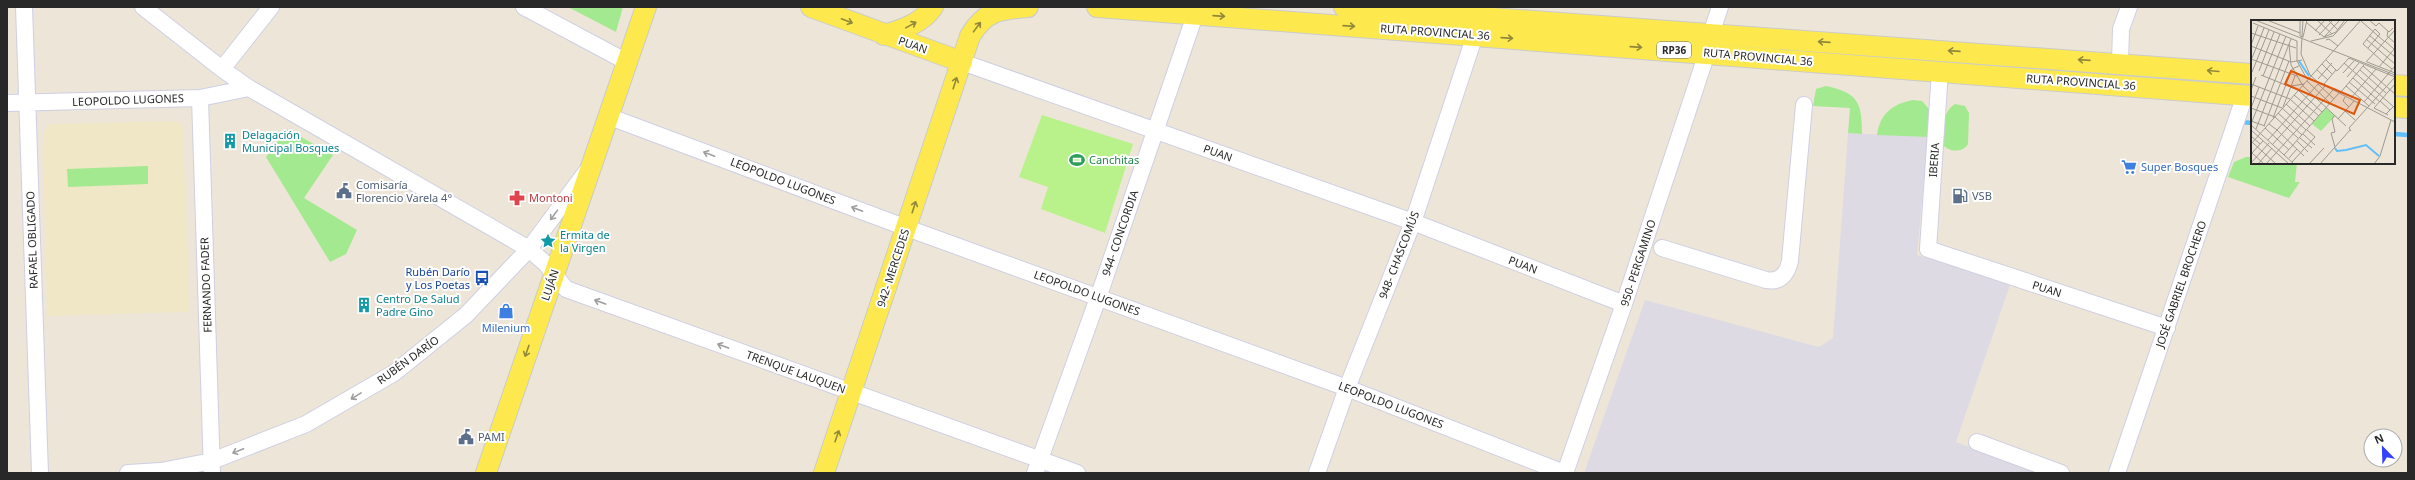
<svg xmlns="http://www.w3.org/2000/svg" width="2415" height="480" viewBox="0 0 2415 480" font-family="'Noto Sans',sans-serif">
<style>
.industrial{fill:#dedae4}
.education{fill:#f0e7c6}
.green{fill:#a3e98f}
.pitch{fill:#b9f18a}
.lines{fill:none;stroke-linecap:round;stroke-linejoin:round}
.stream{stroke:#61bff9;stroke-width:4.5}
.minor-casing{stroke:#cecfe3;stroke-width:18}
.major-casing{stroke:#cbcbcb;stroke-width:22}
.minor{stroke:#fff;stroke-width:16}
.major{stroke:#fde94d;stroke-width:20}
.oneway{stroke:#92883a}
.oneway2{stroke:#9e9e9e}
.labels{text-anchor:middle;stroke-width:4;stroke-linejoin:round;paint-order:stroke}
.shield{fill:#fff;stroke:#686868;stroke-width:1}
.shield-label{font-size:10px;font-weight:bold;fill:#282828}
.street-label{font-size:11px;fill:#282828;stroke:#fff}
.culture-label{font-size:11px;fill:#0d838f;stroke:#fff;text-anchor:start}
.leisure-label{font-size:11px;fill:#27864d;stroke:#fff;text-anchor:start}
.shop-label{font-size:11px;fill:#366cbe;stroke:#fff;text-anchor:start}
.service-label{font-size:11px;fill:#4e5e75;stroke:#fff;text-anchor:start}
.health-label{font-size:11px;fill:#be3a42;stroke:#fff;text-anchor:start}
.transit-label{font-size:11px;fill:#164399;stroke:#fff;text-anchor:end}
.inset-river{fill:none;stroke:#61bff9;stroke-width:2}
.inset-road{fill:none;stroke:#9e9a92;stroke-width:1}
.view{fill:#de570d;fill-opacity:0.15;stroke:#de570d;stroke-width:2}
.inset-edge{fill:none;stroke:#282828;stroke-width:2}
</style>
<rect width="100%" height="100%" fill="#ede6d8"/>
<!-- industrial -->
<path class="industrial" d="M 1848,133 L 1928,137 L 1917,255 L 2010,285 L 1956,442 L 2038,473 L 1584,473 L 1645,300 L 1819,347 L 1833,338 Z"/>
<!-- education -->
<path class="education" d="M 177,121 L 183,125 L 189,312 L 47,316 L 43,132 L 50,124 Z"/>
<!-- green -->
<path class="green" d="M 568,7 L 623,7 L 616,32 Z
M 1826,86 C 1858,93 1862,102 1862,134 L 1848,133 L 1850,108 L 1813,106 L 1816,89 Z
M 1913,100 L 1922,101 L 1929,109 L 1928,137 L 1877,135 C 1880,113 1893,104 1913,100 Z
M 1955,104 L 1965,106 L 1969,113 L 1968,144 C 1963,153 1949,152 1943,145 C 1944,132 1941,112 1955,104 Z
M 287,129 L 333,155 L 304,198 L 357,230 L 346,254 L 330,262 L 266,157 Z
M 2246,157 L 2252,157 L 2252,163 L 2297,163 L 2295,182 L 2300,182 L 2289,198 L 2228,177 L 2234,162 Z
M 148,166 L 148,184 L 68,187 L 67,169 Z"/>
<!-- pitch -->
<path class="pitch" d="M 1042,115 L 1133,144 L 1105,233 L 1041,209 L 1048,187 L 1019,177 Z"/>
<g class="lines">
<!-- stream -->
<path class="stream" d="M 2241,122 L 2252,123
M 2394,134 L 2408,135"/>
<defs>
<path id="minor" d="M 24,7 L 40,473
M 143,7 L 222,69 L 249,88 L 529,249 L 546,264 L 566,289 L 1077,473
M 524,7 L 627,62
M 1711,34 L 1720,7
M 962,62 L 1413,222 L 1624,304
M 2120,63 L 2121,29 L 2129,7
M 222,69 L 271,7
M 1940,71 L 1928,249 L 2167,328
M 200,98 L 212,473
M 7,103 L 200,98 L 249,88
M 610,117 L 907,228 L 1347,388 L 1564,473
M 1662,248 L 1766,280 C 1780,283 1787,274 1790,261 L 1804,105
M 1977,442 L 2061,473
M 161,471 L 212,461 L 306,424 L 394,373 L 466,315 L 529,249 L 586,172
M 128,473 L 161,471 L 170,473
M 1035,473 L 1098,298 L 1195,15
M 1317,473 L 1347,388 L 1413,222 L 1475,35
M 1565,473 L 1624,304 L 1707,53
M 2117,473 L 2245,95"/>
<path id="major" d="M 811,7 L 962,62
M 1097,7 L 2252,96
M 1344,7 L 2252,74
M 884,35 C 902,30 922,23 933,7
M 2394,85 L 2408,86
M 2394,107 L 2408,108
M 486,473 L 646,7
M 824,473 L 970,36 C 986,10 1000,9 1028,7"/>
</defs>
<!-- minor casing -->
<use href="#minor" class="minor-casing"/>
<!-- major casing -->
<use href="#major" class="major-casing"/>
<!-- minor -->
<use href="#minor" class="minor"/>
<!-- major -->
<use href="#major" class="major"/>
</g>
<!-- one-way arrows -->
<defs><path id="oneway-shaft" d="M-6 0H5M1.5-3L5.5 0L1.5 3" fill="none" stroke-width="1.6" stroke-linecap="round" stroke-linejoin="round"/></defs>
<g class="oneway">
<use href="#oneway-shaft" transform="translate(1219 16) rotate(4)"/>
<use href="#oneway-shaft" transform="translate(847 21) rotate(21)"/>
<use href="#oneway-shaft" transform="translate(911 25) rotate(-29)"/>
<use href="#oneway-shaft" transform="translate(1349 26) rotate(4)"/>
<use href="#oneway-shaft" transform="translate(977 27) rotate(-54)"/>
<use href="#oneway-shaft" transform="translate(1507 38) rotate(4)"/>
<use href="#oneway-shaft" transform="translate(1824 42) rotate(-176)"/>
<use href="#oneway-shaft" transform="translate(1636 47) rotate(4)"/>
<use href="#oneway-shaft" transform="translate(1954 51) rotate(-176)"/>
<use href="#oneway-shaft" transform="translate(2084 60) rotate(-176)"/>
<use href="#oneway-shaft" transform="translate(2213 71) rotate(-175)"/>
<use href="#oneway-shaft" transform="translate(955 83) rotate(-72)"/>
<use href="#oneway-shaft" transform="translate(914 207) rotate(-72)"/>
<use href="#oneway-shaft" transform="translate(527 351) rotate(109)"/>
<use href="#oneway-shaft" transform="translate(837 436) rotate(-71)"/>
</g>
<g class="oneway2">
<use href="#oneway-shaft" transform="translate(709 154) rotate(-159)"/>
<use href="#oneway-shaft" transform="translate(857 209) rotate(-159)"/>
<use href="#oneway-shaft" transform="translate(554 215) rotate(126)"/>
<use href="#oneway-shaft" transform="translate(600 302) rotate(-160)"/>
<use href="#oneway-shaft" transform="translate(723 346) rotate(-160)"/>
<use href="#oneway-shaft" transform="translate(356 396) rotate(149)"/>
<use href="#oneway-shaft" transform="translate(238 451) rotate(158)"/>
</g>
<!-- icons -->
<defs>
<symbol id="building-bare" viewBox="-9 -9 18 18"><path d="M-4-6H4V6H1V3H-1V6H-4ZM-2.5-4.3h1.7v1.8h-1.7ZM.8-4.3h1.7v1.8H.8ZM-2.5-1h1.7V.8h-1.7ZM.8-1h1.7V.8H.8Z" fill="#0f9aa8" stroke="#fff" stroke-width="2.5" paint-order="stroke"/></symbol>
<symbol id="stadium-bare" viewBox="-9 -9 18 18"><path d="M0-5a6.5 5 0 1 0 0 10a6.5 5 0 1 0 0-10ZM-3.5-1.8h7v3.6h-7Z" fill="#2e9e5b" stroke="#fff" stroke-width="2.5" paint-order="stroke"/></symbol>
<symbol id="supermarket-bare" viewBox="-9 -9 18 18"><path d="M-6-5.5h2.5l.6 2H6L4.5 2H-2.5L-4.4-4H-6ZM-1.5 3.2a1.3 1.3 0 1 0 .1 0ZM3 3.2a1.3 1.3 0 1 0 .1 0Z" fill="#3f7fe0" stroke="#fff" stroke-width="2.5" paint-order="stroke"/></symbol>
<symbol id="civic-bare" viewBox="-9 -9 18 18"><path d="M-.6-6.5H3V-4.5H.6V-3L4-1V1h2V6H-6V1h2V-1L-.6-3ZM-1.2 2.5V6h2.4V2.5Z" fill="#5c6f8a" stroke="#fff" stroke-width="2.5" paint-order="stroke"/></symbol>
<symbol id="fuel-bare" viewBox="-9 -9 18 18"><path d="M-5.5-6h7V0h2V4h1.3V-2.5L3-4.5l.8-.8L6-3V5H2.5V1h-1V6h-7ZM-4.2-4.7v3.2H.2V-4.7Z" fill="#5c6f8a" stroke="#fff" stroke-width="2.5" paint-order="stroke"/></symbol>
<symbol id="pharmacy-bare" viewBox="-9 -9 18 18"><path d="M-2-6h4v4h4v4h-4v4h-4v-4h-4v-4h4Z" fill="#e0444e" stroke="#fff" stroke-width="2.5" paint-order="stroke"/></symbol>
<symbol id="sight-bare" viewBox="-9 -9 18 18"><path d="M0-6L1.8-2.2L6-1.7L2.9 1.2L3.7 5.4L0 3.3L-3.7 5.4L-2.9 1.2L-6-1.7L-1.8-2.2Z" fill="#0f9aa8" stroke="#fff" stroke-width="2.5" paint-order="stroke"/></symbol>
<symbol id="bus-bare" viewBox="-9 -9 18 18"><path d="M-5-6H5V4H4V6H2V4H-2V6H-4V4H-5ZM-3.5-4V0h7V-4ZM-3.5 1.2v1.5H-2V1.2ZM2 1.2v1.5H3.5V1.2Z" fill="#1a4fb4" stroke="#fff" stroke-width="2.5" paint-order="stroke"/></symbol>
<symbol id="shop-bare" viewBox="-9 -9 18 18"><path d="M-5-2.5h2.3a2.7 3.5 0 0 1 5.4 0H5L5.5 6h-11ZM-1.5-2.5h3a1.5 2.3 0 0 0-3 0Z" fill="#3f7fe0" stroke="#fff" stroke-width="2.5" paint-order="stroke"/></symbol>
</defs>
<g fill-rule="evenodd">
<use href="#building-bare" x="219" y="130" width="22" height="22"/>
<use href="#stadium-bare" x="1066" y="149" width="22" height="22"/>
<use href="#supermarket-bare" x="2118" y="156" width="22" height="22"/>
<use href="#civic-bare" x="333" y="180" width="22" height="22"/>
<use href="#fuel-bare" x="1949" y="185" width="22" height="22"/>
<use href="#pharmacy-bare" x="506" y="187" width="22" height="22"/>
<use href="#sight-bare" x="537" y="230" width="22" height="22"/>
<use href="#bus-bare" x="471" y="267" width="22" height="22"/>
<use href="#building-bare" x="353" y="294" width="22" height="22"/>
<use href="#shop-bare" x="495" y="300" width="22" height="22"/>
<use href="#civic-bare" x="455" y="426" width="22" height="22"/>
</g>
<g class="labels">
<!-- shield labels -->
<rect class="shield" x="1657" y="42" width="34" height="16" rx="3"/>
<g class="shield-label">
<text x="1674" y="54">RP36</text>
</g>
<!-- street labels -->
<g class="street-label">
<text transform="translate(1435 32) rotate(4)" y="4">RUTA PROVINCIAL 36</text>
<text transform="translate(913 45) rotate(20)" y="4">PUAN</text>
<text transform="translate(1758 57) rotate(5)" y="4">RUTA PROVINCIAL 36</text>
<text transform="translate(2081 82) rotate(4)" y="4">RUTA PROVINCIAL 36</text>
<text transform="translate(128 100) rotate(-2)" y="4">LEOPOLDO LUGONES</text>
<text transform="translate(1218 153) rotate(20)" y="4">PUAN</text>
<text transform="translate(1934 160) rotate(-86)" y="4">IBERIA</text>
<text transform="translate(783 181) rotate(21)" y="4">LEOPOLDO LUGONES</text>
<text transform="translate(1120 233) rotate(-71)" y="4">944- CONCORDIA</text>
<text transform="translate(32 240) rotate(-92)" y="4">RAFAEL OBLIGADO</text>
<text transform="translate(1399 255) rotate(-69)" y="4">948- CHASCOMÚS</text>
<text transform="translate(1638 263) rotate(-72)" y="4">950- PERGAMINO</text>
<text transform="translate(1523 265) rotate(21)" y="4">PUAN</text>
<text transform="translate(893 268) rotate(-72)" y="4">942- MERCEDES</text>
<text transform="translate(2181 284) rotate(-71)" y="4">JOSÉ GABRIEL BROCHERO</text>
<text transform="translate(206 285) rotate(-92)" y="4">FERNANDO FADER</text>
<text transform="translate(550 285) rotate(-71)" y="4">LUJÁN</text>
<text transform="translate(2047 289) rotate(18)" y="4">PUAN</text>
<text transform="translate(1087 293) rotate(20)" y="4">LEOPOLDO LUGONES</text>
<text transform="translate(408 360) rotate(-36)" y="4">RUBÉN DARÍO</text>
<text transform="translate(796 372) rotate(20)" y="4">TRENQUE LAUQUEN</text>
<text transform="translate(1391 405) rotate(21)" y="4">LEOPOLDO LUGONES</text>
</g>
<!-- culture labels -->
<g class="culture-label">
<text x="242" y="139">Delagación<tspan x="242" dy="13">Municipal Bosques</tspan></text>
<text x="560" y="239">Ermita de<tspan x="560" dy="13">la Virgen</tspan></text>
<text x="376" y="303">Centro De Salud<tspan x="376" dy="13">Padre Gino</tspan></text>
</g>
<!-- leisure labels -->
<g class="leisure-label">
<text x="1089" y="164">Canchitas</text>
</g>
<!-- shop labels -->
<g class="shop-label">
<text x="2141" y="171">Super Bosques</text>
<text x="506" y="332" text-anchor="middle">Milenium</text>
</g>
<!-- service labels -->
<g class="service-label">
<text x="356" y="189">Comisaría<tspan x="356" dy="13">Florencio Varela 4°</tspan></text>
<text x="1972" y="200">VSB</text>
<text x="478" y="441">PAMI</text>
</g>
<!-- health labels -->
<g class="health-label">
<text x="529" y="202">Montoni</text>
</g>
<!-- transit labels -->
<g class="transit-label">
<text x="470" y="276">Rubén Darío<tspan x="470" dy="13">y Los Poetas</tspan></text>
</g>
</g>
<!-- overview -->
<g transform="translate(2251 20)">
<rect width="144" height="144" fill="#ede6d8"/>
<path d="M 75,88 L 84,96 L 70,111 L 61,104 Z" fill="#a3e98f"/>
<path class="inset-river" d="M 48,41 L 58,56M 84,128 L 86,131 L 95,130 L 115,125 L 128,136"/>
<path class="inset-road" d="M 4,0 L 144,55M 16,0 L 49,13M 49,0 L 49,16 L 52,17 L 56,0M 52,0 L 50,34 L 59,55 L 67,62 L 144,102M 66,0 L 81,14M 77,0 L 87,10M 118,0 L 125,6 L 128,3 L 138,12 L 142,8M 110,1 L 134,22M 2,3 L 46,21 L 46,41 L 56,59M 56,3 L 73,17M 64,11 L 74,0M 137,11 L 136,16 L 144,23M 0,13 L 45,28M 68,15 L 82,0M 118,15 L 144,37M 73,17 L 85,12 L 94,0M 73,17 L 89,0M 115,19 L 144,44M 75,20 L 78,19 L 87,26M 60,21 L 82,16 L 97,0M 134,21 L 144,30M 38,24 L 40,45 L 52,66 L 95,106M 0,25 L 7,6M 0,26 L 40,42 L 51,40M 117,28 L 129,14 L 124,9 L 112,24 L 121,32 L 132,42 L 141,49M 1,38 L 13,8M 0,39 L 46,56M 75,40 L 86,51 L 98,38 L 144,57M 115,42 L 144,10M 116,42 L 144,53M 93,43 L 144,88M 71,44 L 81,54M 112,46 L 144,74M 128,47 L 144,28M 66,50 L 77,60M 109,50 L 135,73M 8,51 L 23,12M 1,52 L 18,10M 92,53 L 103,41M 10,55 L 47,70 L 71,92M 61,55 L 110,0M 12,56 L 29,14M 96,57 L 108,43M 102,58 L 129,82M 67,59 L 81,43M 56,61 L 79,83M 98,62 L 124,84M 0,64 L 39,79 L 63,101M 67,64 L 83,79M 73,64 L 85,50M 40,66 L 53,64M 95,66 L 118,86M 0,70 L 5,57M 89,73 L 113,45M 43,75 L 68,96M 0,76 L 31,88 L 55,110M 94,77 L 92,81 L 98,87M 100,78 L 125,49M 129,81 L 139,90M 113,82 L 144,46M 35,84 L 59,106M 32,87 L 44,56M 0,88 L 24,97 L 48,119M 0,88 L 8,67M 94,91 L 104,100M 27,93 L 51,115M 135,94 L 144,85M 137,95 L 123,88 L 144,64M 22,98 L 41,49 L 48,46M 87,99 L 103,81M 0,101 L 14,106M 0,104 L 35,16M 18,104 L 26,110 L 67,64M 0,105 L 43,144M 13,106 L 38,41M 14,108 L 38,130M 5,109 L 40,19M 0,110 L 38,144M 100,111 L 98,108 L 144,57M 52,114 L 64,125M 0,116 L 9,124M 49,118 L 61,128M 17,120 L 26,110 L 53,136M 46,121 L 57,132M 1,122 L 25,144M 0,124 L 61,55M 21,125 L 74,66M 84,127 L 80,113 L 84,112 L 81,99 L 84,95M 1,133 L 13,144M 0,134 L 12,121M 33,135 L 88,73M 38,138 L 46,129M 41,142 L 64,117 L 56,110M 0,143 L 18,123M 7,144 L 21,128M 15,144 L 82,70M 58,144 L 73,128M 69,144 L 99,110M 123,144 L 129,136 L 140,100"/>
<path class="view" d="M 40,51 L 109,80 L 103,94 L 34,64 Z"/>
<rect width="144" height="144" class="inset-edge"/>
</g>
<!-- border -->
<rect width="2415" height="480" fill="none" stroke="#282828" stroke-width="16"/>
<!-- north arrow -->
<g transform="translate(2383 448) rotate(337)"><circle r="19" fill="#ffffff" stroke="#a9a9a9"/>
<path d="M0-3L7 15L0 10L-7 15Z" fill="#3341ff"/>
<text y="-6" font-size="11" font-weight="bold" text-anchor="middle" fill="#282828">N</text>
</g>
</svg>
